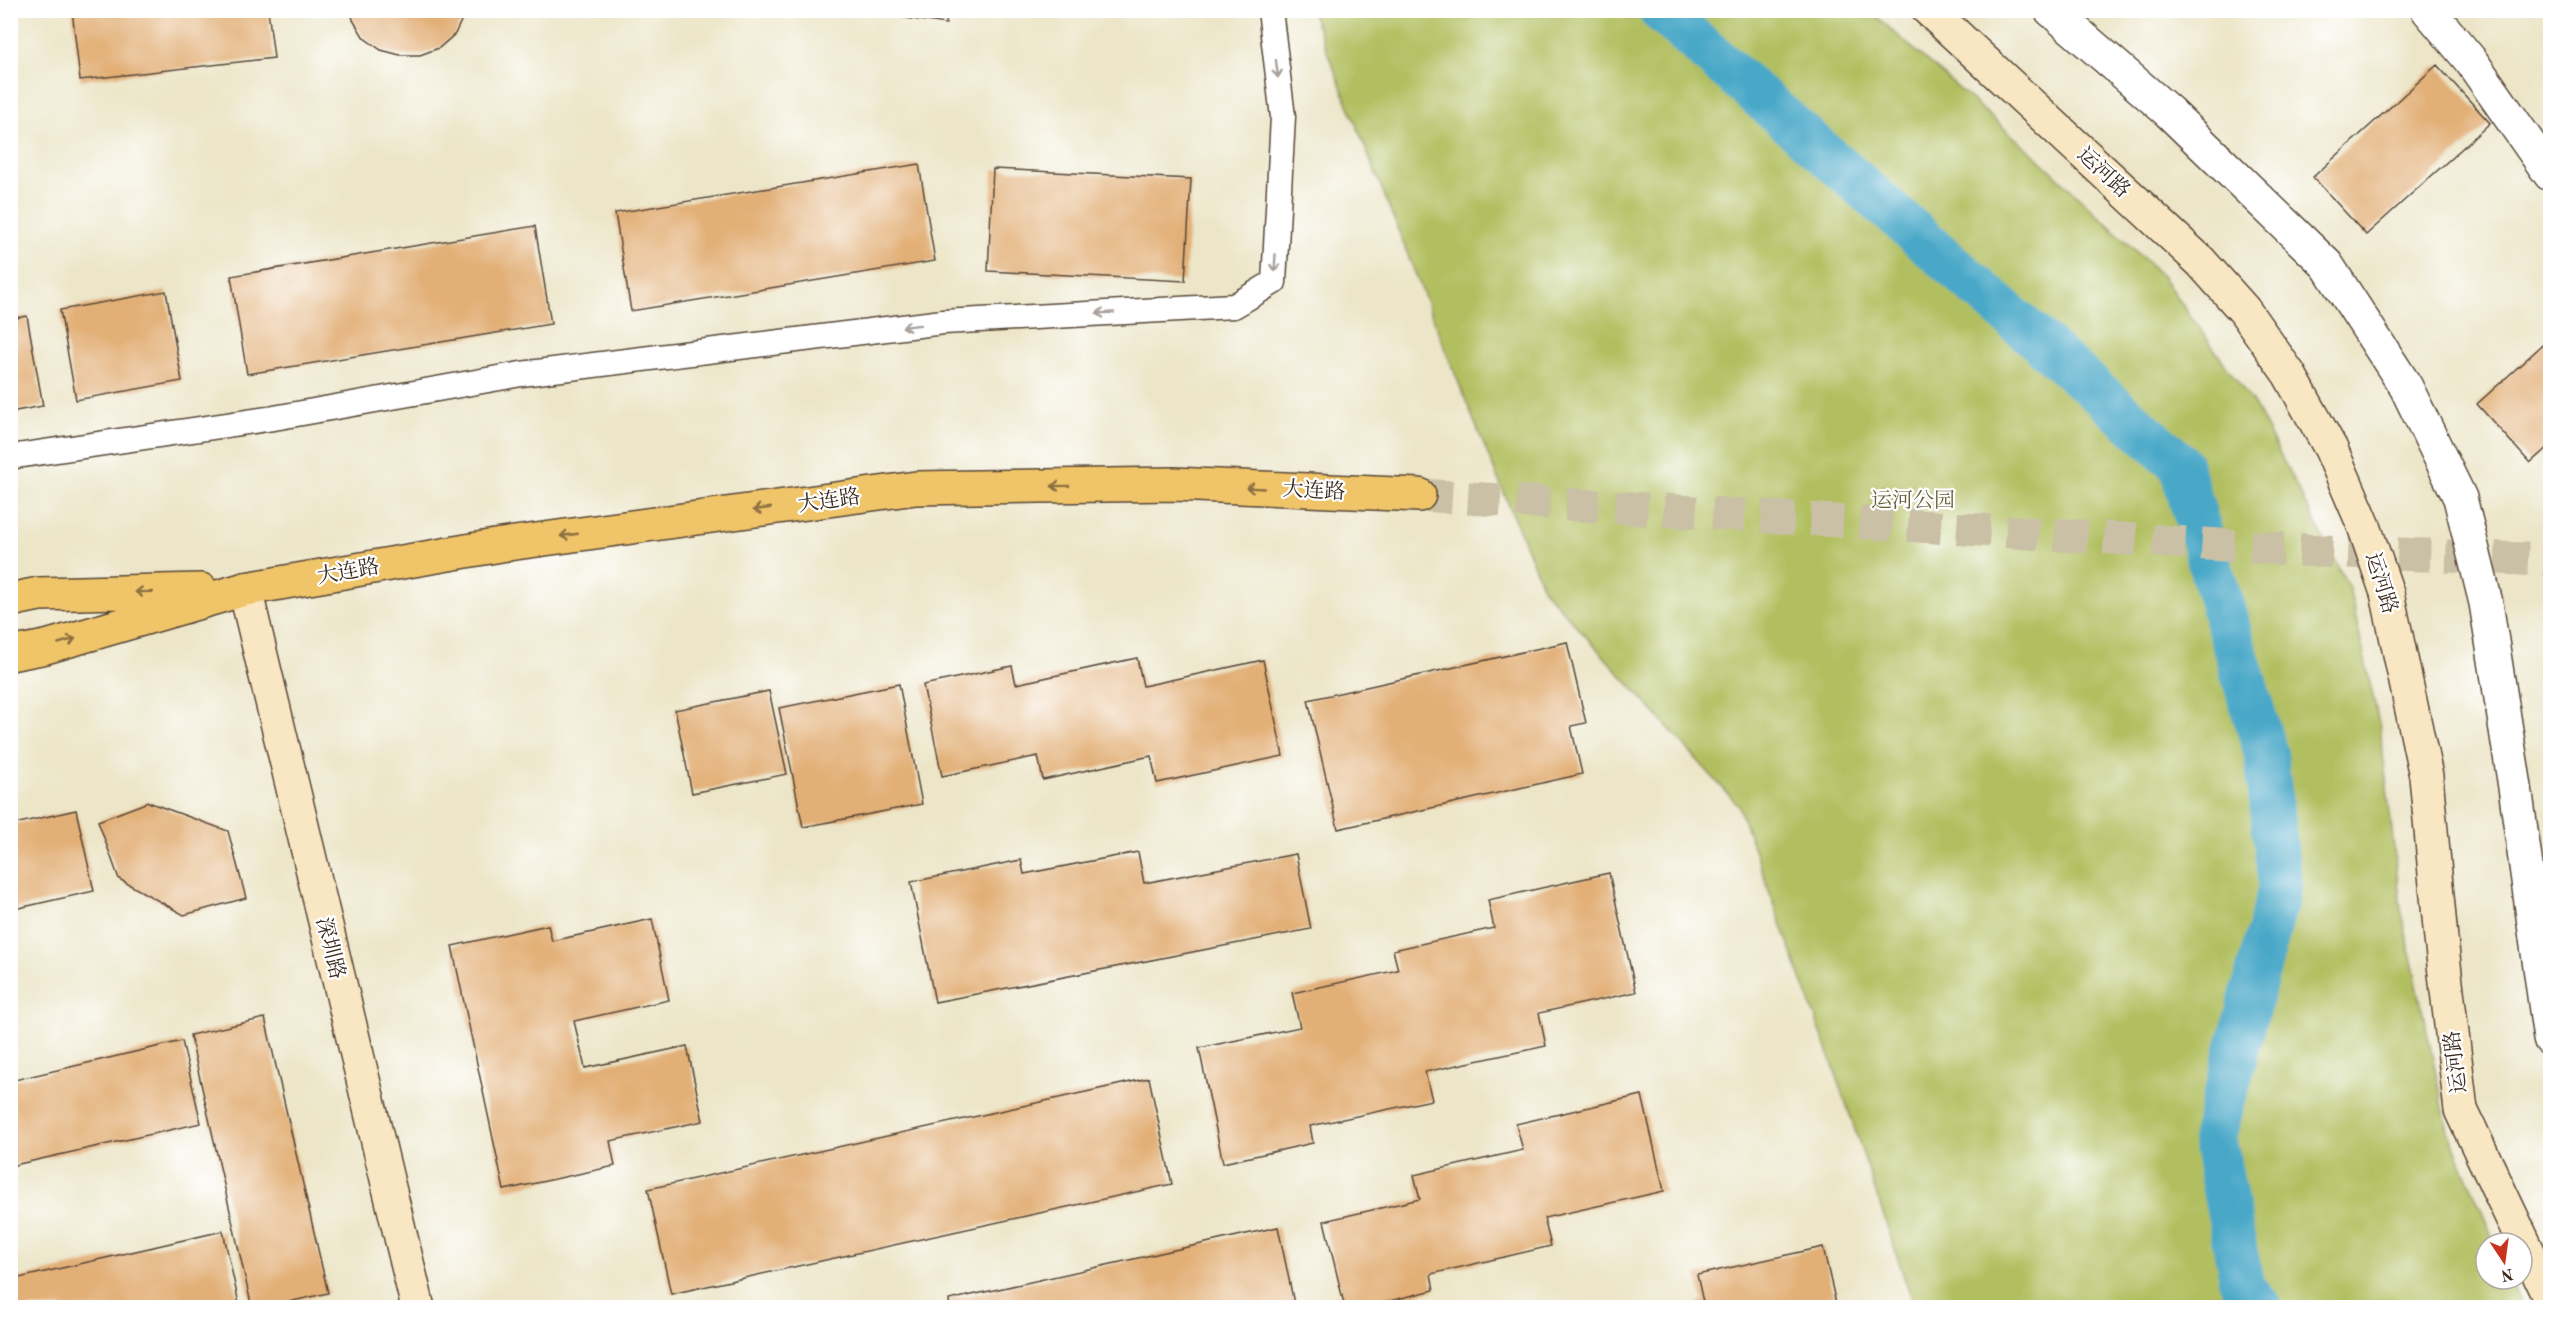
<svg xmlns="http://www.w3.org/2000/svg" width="2561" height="1318" viewBox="0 0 2561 1318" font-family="'Old Standard TT','Noto Serif SC',serif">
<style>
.green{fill:#b2bf61;stroke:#767440;stroke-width:1.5}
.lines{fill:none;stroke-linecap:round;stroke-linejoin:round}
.canal{stroke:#49a8c8;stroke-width:44}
.building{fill:#e2af76}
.primary-tunnel{stroke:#c9c0a5;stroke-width:33;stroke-dasharray:33 16;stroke-linecap:butt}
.lane-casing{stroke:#564637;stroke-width:27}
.street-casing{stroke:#564637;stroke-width:36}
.secondary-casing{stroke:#564637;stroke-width:36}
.primary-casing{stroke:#564637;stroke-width:36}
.lane{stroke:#fff;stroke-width:24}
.street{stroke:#fff;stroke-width:33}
.secondary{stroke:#f9e7c3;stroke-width:33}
.primary{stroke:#f0c469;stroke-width:33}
.oneway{stroke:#a79f9a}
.oneway2{stroke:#8c6f40}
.labels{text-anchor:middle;stroke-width:4.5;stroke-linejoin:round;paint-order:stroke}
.street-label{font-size:21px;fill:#3b2a1e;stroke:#fff}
.park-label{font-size:21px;fill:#655e35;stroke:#fff}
</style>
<rect width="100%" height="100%" fill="#fff"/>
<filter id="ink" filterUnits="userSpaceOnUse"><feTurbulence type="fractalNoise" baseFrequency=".0167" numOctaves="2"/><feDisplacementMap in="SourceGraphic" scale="12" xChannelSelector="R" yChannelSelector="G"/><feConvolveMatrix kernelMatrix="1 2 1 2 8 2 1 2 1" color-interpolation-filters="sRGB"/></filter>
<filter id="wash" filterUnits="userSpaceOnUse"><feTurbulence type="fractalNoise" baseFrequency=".008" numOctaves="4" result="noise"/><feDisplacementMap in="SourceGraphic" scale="24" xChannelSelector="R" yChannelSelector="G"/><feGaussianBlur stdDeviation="1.35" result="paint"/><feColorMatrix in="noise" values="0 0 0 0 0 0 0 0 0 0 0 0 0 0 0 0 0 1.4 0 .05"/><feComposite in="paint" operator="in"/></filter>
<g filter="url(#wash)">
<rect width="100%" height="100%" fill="#ece5c7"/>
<!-- green -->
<path class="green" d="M 1311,11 L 1870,11 L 2038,158 L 2162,276 L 2255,406 L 2349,588 L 2380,728 L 2401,909 L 2448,1131 L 2495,1243 L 2486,1243 L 2486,1279 L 2510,1279 L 2522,1307 L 1914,1307 L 1840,1085 L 1738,805 L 1544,590 L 1472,416 Z"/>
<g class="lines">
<!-- canal -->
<path class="canal" d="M 1660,10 L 2180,464 L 2266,754 L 2280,888 L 2214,1137 L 2243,1289 L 2261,1308"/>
</g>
<g id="blocks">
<!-- building -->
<path class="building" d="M 72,10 L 268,10 L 274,58 L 80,80 Z
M 351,10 L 466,10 L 455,34 L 439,48 L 420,55 L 400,55 L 381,50 L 364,38 L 353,20 Z
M 852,10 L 948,10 L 946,24 Z
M 990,10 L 1019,10 L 1019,12 L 992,17 Z
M 2437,65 L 2490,123 L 2366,235 L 2313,177 Z
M 919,164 L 935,261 L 631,311 L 615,213 Z
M 993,169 L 1191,179 L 1185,281 L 988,271 Z
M 535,226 L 551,324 L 247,374 L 231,276 Z
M 166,291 L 182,381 L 76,400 L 60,310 Z
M 27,316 L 43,406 L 10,412 L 10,319 Z
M 2550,338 L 2550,445 L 2530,463 L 2477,404 Z
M 1567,642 L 1586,723 L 1571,726 L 1582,774 L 1338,829 L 1308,700 Z
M 1137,658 L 1143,686 L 1263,660 L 1283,756 L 1157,783 L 1151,756 L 1043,780 L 1038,756 L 942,776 L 923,685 L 1012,666 L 1016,684 Z
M 899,684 L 922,804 L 803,827 L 779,708 Z
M 769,691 L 787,774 L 692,793 L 675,710 Z
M 148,802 L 228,831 L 246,898 L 184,915 L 119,879 L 98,821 Z
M 76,810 L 94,891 L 10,910 L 10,825 Z
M 1138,852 L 1144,883 L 1296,854 L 1311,929 L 935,1002 L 911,882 L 1021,860 L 1024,874 Z
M 1609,873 L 1636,992 L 1539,1013 L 1546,1046 L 1425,1072 L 1432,1100 L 1310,1126 L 1313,1143 L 1223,1163 L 1199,1048 L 1300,1027 L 1292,993 L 1398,970 L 1393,950 L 1494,928 L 1488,900 Z
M 652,919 L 669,1000 L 574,1021 L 585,1068 L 687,1046 L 703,1121 L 610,1141 L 615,1166 L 504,1190 L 452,946 L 548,925 L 552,941 Z
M 265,1018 L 328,1293 L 262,1308 L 252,1308 L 190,1035 Z
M 182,1041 L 201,1123 L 10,1166 L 10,1081 Z
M 1149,1078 L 1172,1184 L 671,1294 L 648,1189 Z
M 1642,1095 L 1664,1191 L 1544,1218 L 1551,1246 L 1431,1274 L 1434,1290 L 1361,1308 L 1345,1308 L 1324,1221 L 1420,1199 L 1414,1175 L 1523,1150 L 1516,1124 Z
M 1278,1227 L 1295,1308 L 950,1308 L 949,1300 Z
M 223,1231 L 240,1308 L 10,1308 L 10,1280 Z
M 1823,1247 L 1837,1308 L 1683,1308 L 1703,1302 L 1697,1275 Z"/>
</g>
</g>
<g filter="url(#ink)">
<use href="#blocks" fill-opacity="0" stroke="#564637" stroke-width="1.5"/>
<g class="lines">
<!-- primary-tunnel -->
<path class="primary-tunnel" d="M 1419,495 L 2320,551 L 2550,560"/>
<defs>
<path id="lane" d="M 10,457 L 274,418 L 521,374 L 943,322 L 1234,306 L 1274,282 L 1283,117 L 1270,10"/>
<path id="street" d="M 2051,10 L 2169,112 L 2327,265 L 2406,387 L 2460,498 L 2486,603 L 2515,787 L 2550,1039
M 2428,10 L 2471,61 L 2550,174"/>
<path id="secondary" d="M 1929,10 L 2201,262 L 2244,310 L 2289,374 L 2331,449 L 2364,526 L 2387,593 L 2426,776 L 2441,939 L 2461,1110 L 2550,1298
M 245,589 L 418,1308"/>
<path id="primary" d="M 10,600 L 39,594 L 201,590
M 10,654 L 46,647 L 245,589 L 501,545 L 916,488 L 1174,484 L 1419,495"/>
</defs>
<!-- lane casing -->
<use href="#lane" class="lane-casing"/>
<!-- street casing -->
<use href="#street" class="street-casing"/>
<!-- secondary casing -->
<use href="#secondary" class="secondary-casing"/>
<!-- primary casing -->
<use href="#primary" class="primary-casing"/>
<!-- lane -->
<use href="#lane" class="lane"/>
<!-- street -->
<use href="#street" class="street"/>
<!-- secondary -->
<use href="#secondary" class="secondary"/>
<!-- primary -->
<use href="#primary" class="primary"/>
</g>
<!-- one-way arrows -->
<defs><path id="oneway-shaft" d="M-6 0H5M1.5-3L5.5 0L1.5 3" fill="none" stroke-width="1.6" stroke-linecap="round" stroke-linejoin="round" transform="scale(1.5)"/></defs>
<g class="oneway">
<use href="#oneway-shaft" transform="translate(1277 69) rotate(83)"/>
<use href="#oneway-shaft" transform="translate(1275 263) rotate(93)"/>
<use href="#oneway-shaft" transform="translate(1105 313) rotate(177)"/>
<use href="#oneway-shaft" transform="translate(911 326) rotate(173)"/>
</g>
<g class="oneway2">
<use href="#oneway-shaft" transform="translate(1060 486) rotate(179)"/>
<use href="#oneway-shaft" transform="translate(1255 488) rotate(-177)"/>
<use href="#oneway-shaft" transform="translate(762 509) rotate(172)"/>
<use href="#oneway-shaft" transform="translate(569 535) rotate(172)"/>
<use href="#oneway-shaft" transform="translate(144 592) rotate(179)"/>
<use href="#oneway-shaft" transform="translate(67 641) rotate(-16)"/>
</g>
</g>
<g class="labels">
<!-- street labels -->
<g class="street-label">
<text transform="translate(2104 172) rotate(43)" y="7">运河路</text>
<text transform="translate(1314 490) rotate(3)" y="7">大连路</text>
<text transform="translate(829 500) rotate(-8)" y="7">大连路</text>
<text transform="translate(348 571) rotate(-10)" y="7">大连路</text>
<text transform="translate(2382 583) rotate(73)" y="7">运河路</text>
<text transform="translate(331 948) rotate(76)" y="7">深圳路</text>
<text transform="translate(2455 1062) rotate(-97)" y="7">运河路</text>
</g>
<!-- park labels -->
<g class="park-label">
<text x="1913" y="507">运河公园</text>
</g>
</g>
<!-- margin -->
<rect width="2561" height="1318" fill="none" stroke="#fff" stroke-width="36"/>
<!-- north arrow -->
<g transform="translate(2504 1261) rotate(167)"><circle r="28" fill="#ffffff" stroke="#b1aaa5" stroke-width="1.5"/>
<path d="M0-4.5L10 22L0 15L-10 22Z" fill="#c8321e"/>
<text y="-9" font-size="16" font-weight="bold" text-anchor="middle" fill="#3b2a1e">N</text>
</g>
</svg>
